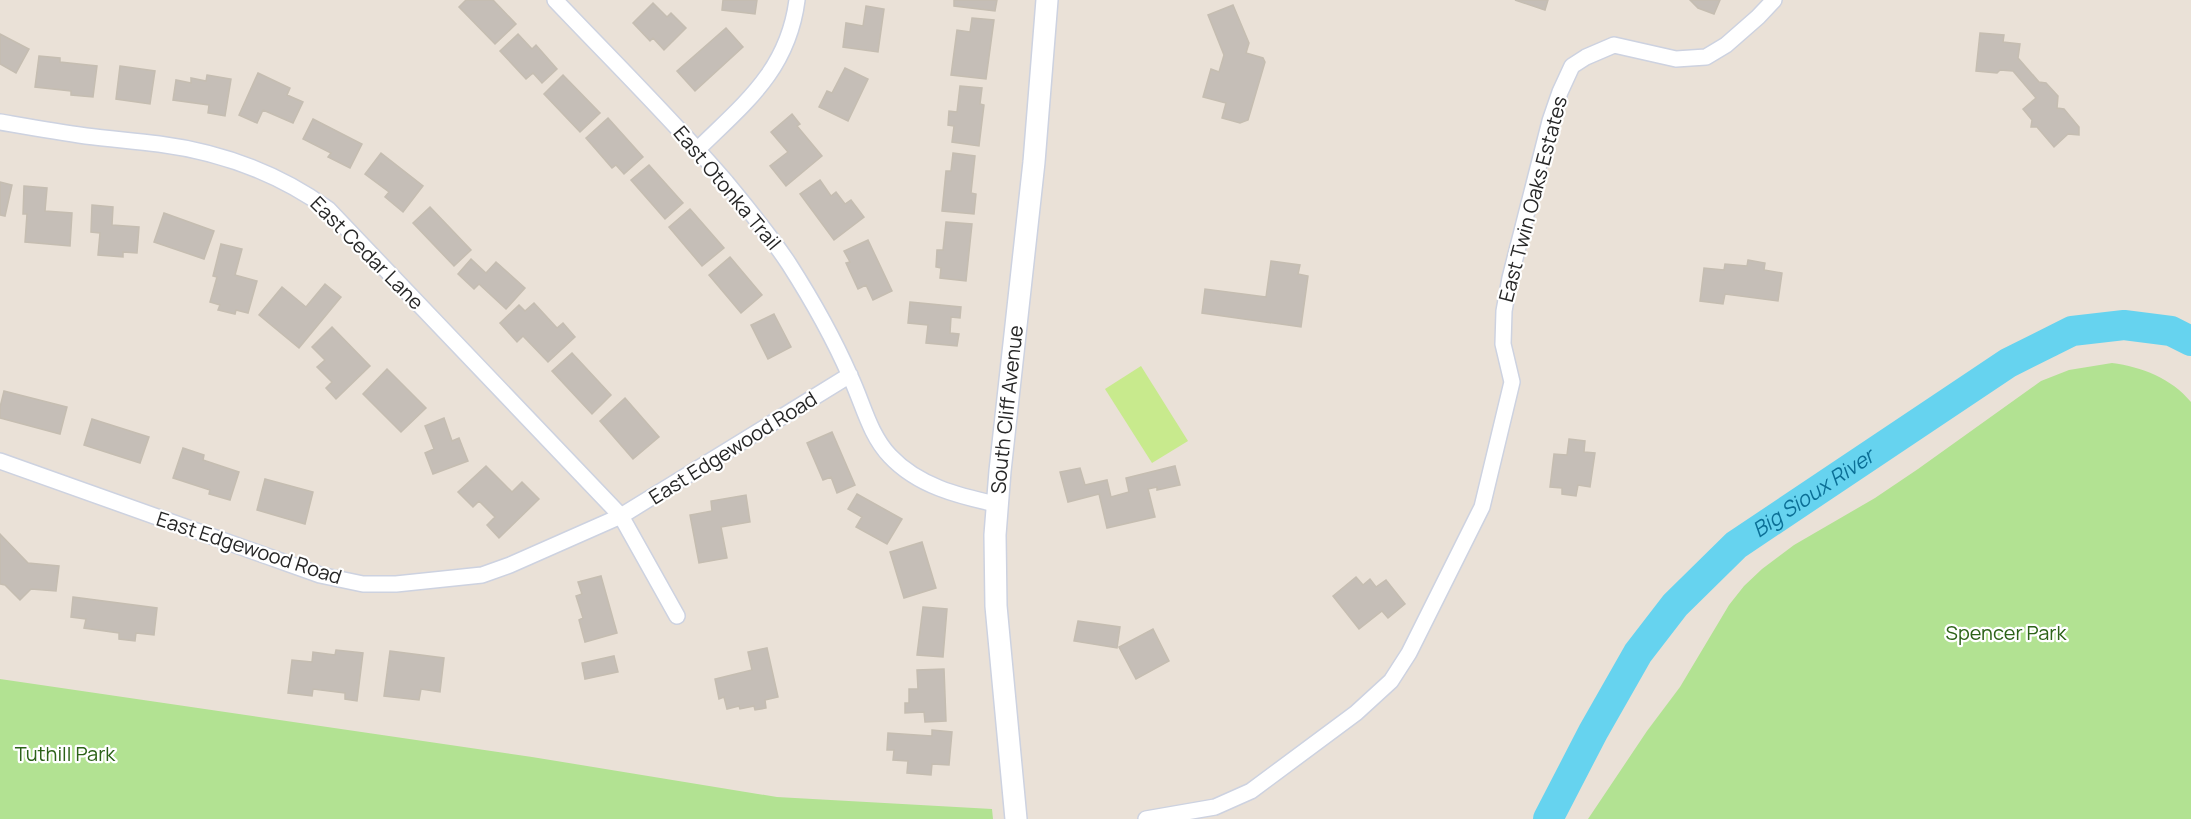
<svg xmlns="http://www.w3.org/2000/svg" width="2191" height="819" viewBox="0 0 2191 819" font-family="Manrope,sans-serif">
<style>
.green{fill:#b2e292}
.pitch{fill:#c8ea8d}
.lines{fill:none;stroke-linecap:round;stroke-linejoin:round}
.river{stroke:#66d3ef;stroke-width:30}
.building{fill:#c5beb7;stroke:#c5bdb1;stroke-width:1.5}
.street-casing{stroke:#cdd2e0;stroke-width:18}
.secondary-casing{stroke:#cdd2e0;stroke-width:24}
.street{stroke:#fff;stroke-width:15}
.secondary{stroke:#fff;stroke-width:21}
.labels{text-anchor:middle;stroke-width:4.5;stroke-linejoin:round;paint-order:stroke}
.street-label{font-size:20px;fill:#262626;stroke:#fff}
.park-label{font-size:20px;fill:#2c6218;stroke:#fff}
.water-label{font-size:21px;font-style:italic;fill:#0b6f96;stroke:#fff}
</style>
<rect width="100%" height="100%" fill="#eae1d7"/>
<!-- green -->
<path class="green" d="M 2112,363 C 2142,367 2171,378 2191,402 L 2191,819 L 1588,819 L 1647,731 L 1680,687 L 1729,605 L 1744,586 L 1762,569 L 1794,545 L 1875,498 L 1918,469 L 2041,381 L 2069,370 Z
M 0,679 L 532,757 L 777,797 L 992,809 L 993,819 L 0,819 Z"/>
<!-- pitch -->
<path class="pitch" d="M 1141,366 L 1188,441 L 1152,463 L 1105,389 Z"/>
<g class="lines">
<!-- river -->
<path class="river" id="s1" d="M 1548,819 L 1593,732 L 1638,653 L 1675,605 L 1736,545 L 2008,363 L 2072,331 L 2124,325 L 2171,331 L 2191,341"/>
</g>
<!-- building -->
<path class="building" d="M 466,0 L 493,0 L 516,24 L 495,44 L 459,7 Z
M 723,0 L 757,0 L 755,14 L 722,10 Z
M 954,0 L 997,0 L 995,11 L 954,6 Z
M 1515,0 L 1548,0 L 1545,10 Z
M 1690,0 L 1720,0 L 1714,14 L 1698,8 Z
M 653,3 L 667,17 L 671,13 L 686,28 L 664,50 L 653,38 L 650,41 L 633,23 Z
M 1233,5 L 1249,43 L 1246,53 L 1263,58 L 1265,62 L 1248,120 L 1240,123 L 1222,118 L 1226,103 L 1203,97 L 1211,69 L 1219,72 L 1224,55 L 1208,15 Z
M 866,6 L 884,9 L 878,52 L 843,47 L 846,23 L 863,26 Z
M 972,18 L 994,20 L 986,79 L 951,75 L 957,30 L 970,32 Z
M 726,28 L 743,47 L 695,91 L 677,71 Z
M 1980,33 L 2004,35 L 2003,42 L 2020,44 L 2018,58 L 2039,82 L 2046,83 L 2058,96 L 2057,108 L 2064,109 L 2079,127 L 2079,135 L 2068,134 L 2054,147 L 2037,127 L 2031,127 L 2032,120 L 2023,109 L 2036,98 L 2013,71 L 2000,70 L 1997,73 L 1976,71 Z
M 0,34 L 29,49 L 16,73 L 0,64 Z
M 518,34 L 532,49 L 536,45 L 557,69 L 542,83 L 533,73 L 526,79 L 500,51 Z
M 39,56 L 60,58 L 60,62 L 97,66 L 93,97 L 71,95 L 71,91 L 35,87 Z
M 120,66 L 155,71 L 150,104 L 116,99 Z
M 845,68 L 868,79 L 848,121 L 819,107 L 827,91 L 832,93 Z
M 258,73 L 290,88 L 287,95 L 303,102 L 293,123 L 263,110 L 257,123 L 239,115 Z
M 207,75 L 231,79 L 225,116 L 208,113 L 209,105 L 173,100 L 176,80 L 191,83 L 191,78 L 206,81 Z
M 563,75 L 600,113 L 580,132 L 544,94 Z
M 960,86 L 982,88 L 980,104 L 984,105 L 979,146 L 952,142 L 954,126 L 948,125 L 949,111 L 957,112 Z
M 792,114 L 800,124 L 797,126 L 822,156 L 786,186 L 770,166 L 788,152 L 771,132 Z
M 608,118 L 643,157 L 624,174 L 616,165 L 612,168 L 586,138 Z
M 313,119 L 362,144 L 350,168 L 328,157 L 331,153 L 303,139 Z
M 381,153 L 423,186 L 403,212 L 385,197 L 389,192 L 365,174 Z
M 953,153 L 975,156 L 971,193 L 976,194 L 974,214 L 942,211 L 946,171 L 951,171 Z
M 649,165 L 683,203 L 665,219 L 631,180 Z
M 820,180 L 831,196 L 836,192 L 845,204 L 851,200 L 864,217 L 834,240 L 800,194 Z
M 0,182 L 12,185 L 5,216 L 0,215 Z
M 24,186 L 47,188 L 45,211 L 72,213 L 70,246 L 25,242 L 27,214 L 23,214 Z
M 92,205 L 113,207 L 112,225 L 139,227 L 137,253 L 123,252 L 123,257 L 98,255 L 100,233 L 91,232 Z
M 430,207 L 471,250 L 454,266 L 413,223 Z
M 690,209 L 724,248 L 702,266 L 669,227 Z
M 164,213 L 214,231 L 204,259 L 154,242 Z
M 946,222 L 972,224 L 966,281 L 940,278 L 941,268 L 936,267 L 937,250 L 943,250 Z
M 868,240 L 892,291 L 873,300 L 866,285 L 858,289 L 846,263 L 850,262 L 844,251 Z
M 221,244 L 242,249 L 235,275 L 257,281 L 248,313 L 236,310 L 235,314 L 218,310 L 220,305 L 210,302 L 217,277 L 213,276 Z
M 730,257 L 762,295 L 741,313 L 709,275 Z
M 471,259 L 486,273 L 496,262 L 525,288 L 506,309 L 479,284 L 474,289 L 458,274 Z
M 1748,260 L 1765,263 L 1764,270 L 1782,273 L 1778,301 L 1725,294 L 1723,304 L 1700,301 L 1704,268 L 1724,270 L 1725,264 L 1747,266 Z
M 1271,261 L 1300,265 L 1298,274 L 1308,276 L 1301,327 L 1202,313 L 1205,289 L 1266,297 Z
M 325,284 L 341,297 L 299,348 L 259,315 L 282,287 L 306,307 Z
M 910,302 L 961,307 L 960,318 L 951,317 L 950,333 L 959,334 L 957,346 L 926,343 L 928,325 L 908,323 Z
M 534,303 L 557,328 L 563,323 L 575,337 L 548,362 L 523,336 L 517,342 L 500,323 L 519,305 L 525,311 Z
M 774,314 L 791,347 L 768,359 L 751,325 Z
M 332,327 L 370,366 L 336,399 L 326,388 L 332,382 L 317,367 L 325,360 L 312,347 Z
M 572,353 L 611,395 L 592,414 L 552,371 Z
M 387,369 L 426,408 L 401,432 L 363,394 Z
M 4,391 L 67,407 L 60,434 L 0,418 L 0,407 Z
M 625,398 L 659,437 L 633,459 L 600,421 Z
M 444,418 L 452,441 L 459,438 L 468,461 L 433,474 L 425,453 L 434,449 L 425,426 Z
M 92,419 L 149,437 L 140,463 L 84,445 Z
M 832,432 L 855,485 L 837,493 L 831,477 L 823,480 L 807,443 Z
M 1569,439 L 1585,441 L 1584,452 L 1595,453 L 1590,487 L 1578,485 L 1576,496 L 1562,494 L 1562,488 L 1550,487 L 1554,454 L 1567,455 Z
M 183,448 L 204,455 L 203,460 L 239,472 L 230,500 L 209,494 L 210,490 L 173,478 Z
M 486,466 L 512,492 L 522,482 L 539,499 L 499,538 L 487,525 L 495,517 L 479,501 L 473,507 L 458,492 Z
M 1175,466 L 1180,485 L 1157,490 L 1157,487 L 1148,489 L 1155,517 L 1107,528 L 1099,494 L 1068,502 L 1060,472 L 1080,468 L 1085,485 L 1107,480 L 1111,497 L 1129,492 L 1126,478 Z
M 265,479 L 313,492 L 305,524 L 257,510 Z
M 857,494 L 902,519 L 887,544 L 856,527 L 862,517 L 848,509 Z
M 746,495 L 750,522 L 721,527 L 727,558 L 699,563 L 690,515 L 712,511 L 711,501 Z
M 0,534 L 28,563 L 59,566 L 56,591 L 31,589 L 20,600 L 5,585 L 0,584 Z
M 922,542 L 936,588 L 904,598 L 890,552 Z
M 601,576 L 617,633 L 585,642 L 579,620 L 583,618 L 576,596 L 582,594 L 578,582 Z
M 1356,577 L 1363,585 L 1370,579 L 1376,587 L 1386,580 L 1405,604 L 1388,618 L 1382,611 L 1359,629 L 1333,596 Z
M 73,597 L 157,608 L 154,635 L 136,633 L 135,641 L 119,639 L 119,633 L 84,628 L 86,619 L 71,617 Z
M 923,607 L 947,609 L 943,657 L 917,655 Z
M 1078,621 L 1120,627 L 1117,648 L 1074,641 Z
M 1153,629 L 1169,661 L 1136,679 L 1119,647 Z
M 767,648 L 778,697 L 765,700 L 766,708 L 755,710 L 754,706 L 740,709 L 739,706 L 727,709 L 724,697 L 719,699 L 715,679 L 752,670 L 748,652 Z
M 336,650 L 363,653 L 357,701 L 345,699 L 345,693 L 313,689 L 312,696 L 288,693 L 292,660 L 312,662 L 313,652 L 335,655 Z
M 390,651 L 444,658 L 440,692 L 421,689 L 419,700 L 384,696 Z
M 614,656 L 618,672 L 585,679 L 582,663 Z
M 944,669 L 946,721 L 925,722 L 924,712 L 905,713 L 905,703 L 909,703 L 909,689 L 918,689 L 917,670 Z
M 932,730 L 952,732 L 949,765 L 932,764 L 931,775 L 907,773 L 908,761 L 893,760 L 894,750 L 887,750 L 888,733 L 932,736 Z"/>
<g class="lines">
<defs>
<path id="street" d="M 555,0 C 612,60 672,119 726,182 C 748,209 770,235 789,264 C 812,300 833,337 850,376 C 863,403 869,434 890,456 C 918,486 959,496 996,504
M 0,122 C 29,127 57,132 86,136 C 110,139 135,141 159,144 C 220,152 278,173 328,209 L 621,516 L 677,616
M 698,149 C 745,103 788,70 797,0
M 0,461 L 320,575 L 363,584 L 396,584 L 482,575 L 510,565 L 621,516 L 850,375
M 1146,819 L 1215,807 L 1251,791 L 1356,713 L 1391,681 L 1409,653 L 1482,507 L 1512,382 L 1503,344 L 1504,311 L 1510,278 L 1550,121 L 1560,92 L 1572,66 L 1586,57 L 1614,45 L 1676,59 L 1706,57 L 1726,45 L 1758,17 L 1774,0"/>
<g id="secondary">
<path id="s2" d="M 1016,819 L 996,606 L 995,535 L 1000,471 L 1034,162 L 1047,0"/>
</g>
</defs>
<!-- street casing -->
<use href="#street" class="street-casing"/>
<!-- secondary casing -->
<use href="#secondary" class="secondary-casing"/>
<!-- street -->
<use href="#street" class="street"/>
<!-- secondary -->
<use href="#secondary" class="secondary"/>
</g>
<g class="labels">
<!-- street labels -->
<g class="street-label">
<text transform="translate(727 188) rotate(50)" y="7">East Otonka Trail</text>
<text transform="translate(1533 199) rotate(-75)" y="7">East Twin Oaks Estates</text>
<text transform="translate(367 253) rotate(45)" y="7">East Cedar Lane</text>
<text dy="7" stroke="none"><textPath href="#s2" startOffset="411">South Cliff Avenue</textPath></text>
<text transform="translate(733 448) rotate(-32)" y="7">East Edgewood Road</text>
<text transform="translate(249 548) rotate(18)" y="7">East Edgewood Road</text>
</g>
<!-- park labels -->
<g class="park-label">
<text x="2006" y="640">Spencer Park</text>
<text x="65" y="761">Tuthill Park</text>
</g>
<!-- water labels -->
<g class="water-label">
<text dy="7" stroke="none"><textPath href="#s1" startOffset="428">Big Sioux River</textPath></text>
</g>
</g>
</svg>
